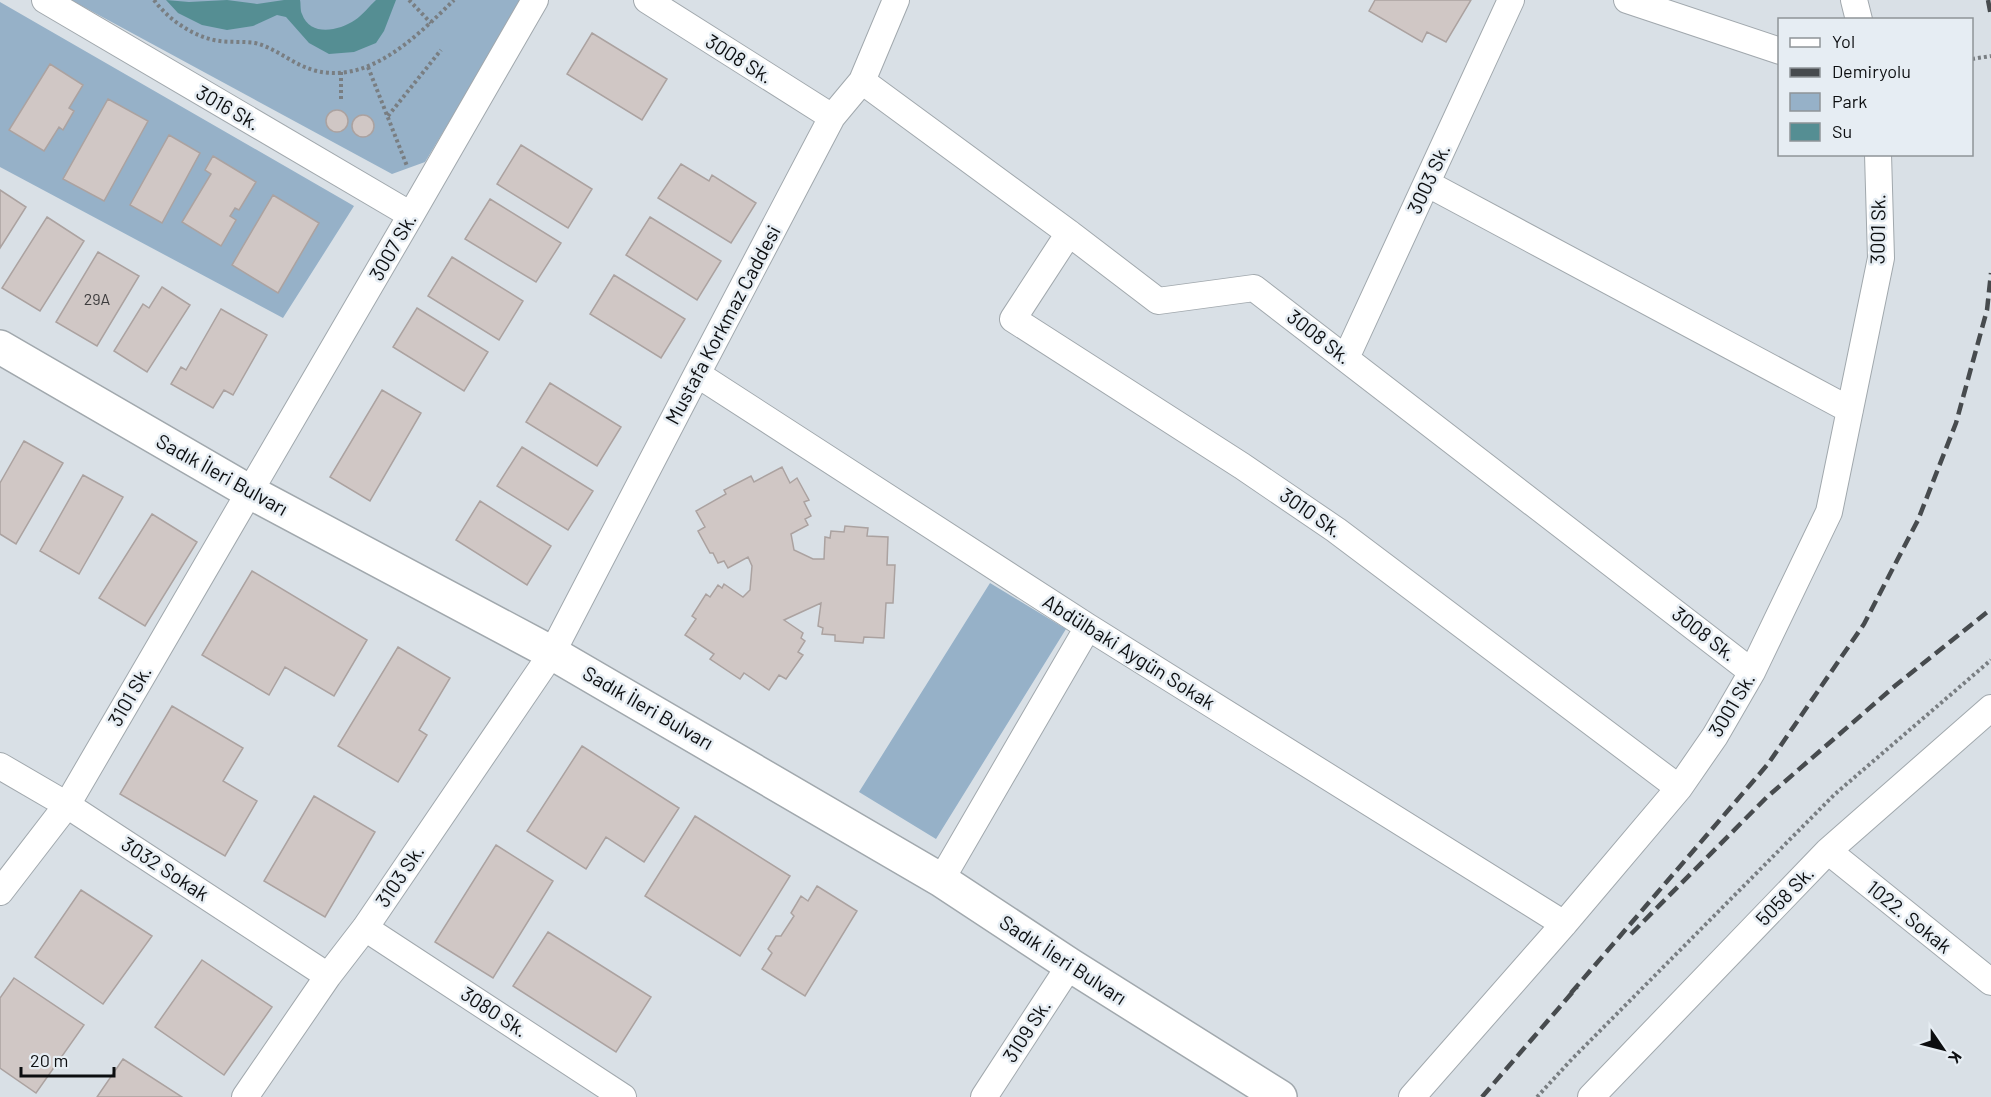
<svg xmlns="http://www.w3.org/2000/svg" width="1991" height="1097" viewBox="0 0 1991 1097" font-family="Barlow,sans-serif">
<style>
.green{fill:#96b1c8}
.water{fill:#558e93}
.building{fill:#d0c7c5;stroke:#aba2a0;stroke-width:1.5}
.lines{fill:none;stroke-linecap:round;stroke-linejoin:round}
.street-casing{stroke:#a1a8ad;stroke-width:28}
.secondary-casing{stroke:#a1a8ad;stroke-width:36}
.path{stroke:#797e82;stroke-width:4;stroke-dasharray:3 3;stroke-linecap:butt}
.street{stroke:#fff;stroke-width:26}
.secondary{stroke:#fff;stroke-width:33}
.rail{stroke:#474b4e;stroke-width:4.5;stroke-dasharray:12 6;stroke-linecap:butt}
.labels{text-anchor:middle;stroke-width:5;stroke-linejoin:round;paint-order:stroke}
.number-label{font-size:16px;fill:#3d3c3d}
.street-label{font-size:20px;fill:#0c0e10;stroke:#e6edf3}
</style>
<rect width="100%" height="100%" fill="#d9e0e6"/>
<!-- green -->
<path class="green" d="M 71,0 L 523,0 L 425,162 L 392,174 Z
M 0,2 L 354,206 L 283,318 L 0,167 Z
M 990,583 L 1066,629 L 936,839 L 859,792 Z"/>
<!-- water -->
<path class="water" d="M 166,0 L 189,2 L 227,0 L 257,4 L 284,0 L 300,0 C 301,4 300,10 302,14 C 310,37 339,31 355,20 C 363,15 369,6 376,0 L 396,0 L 384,31 L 376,43 L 354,52 L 329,54 L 309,43 L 286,17 L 277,15 L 253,26 L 227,30 L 202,25 L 178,13 Z"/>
<!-- building -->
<path class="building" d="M 1375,0 L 1471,0 L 1446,42 L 1427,32 L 1422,42 L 1369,11 Z
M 592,33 L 667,79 L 642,120 L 567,74 Z
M 50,64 L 83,85 L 69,108 L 74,111 L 63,130 L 59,127 L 44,151 L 9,130 Z
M 108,99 L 148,121 L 104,201 L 63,179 Z
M326 121a11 11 0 1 1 22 0a11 11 0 1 1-22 0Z
M352 126a11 11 0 1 1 22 0a11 11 0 1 1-22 0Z
M 169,135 L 200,153 L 162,223 L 130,205 Z
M 521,145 L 592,189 L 568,228 L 497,184 Z
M 213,156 L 256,182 L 239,210 L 235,208 L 230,216 L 236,220 L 221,246 L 182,222 L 211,174 L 205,170 Z
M 681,164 L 709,181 L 712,175 L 756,203 L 731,243 L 658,198 Z
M 0,190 L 26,207 L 0,248 Z
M 273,195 L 319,223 L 278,293 L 232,265 Z
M 490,199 L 561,243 L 536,282 L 465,239 Z
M 47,217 L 84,241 L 40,311 L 2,288 Z
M 650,217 L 721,261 L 697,300 L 626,255 Z
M 98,252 L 139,276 L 97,346 L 56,322 Z
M 452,257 L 523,301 L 499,340 L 428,296 Z
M 614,275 L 685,319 L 661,358 L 590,314 Z
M 162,287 L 190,305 L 147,372 L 114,351 L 143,304 L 149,308 Z
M 417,308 L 488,352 L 464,391 L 393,347 Z
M 221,309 L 267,335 L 233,395 L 224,390 L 213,408 L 171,384 L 181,367 L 186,370 Z
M 550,383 L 621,427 L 597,466 L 526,422 Z
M 382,390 L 421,413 L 370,501 L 330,477 Z
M 24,441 L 63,463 L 16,544 L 0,534 L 0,483 Z
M 522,447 L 593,491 L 568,530 L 497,486 Z
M 782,467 L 790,483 L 797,478 L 809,500 L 804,502 L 811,516 L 805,519 L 808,525 L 791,534 L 794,550 L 813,559 L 824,559 L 825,537 L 830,538 L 831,531 L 844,532 L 845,526 L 868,528 L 867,536 L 888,537 L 887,565 L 895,565 L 893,603 L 886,603 L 884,638 L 864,637 L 863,643 L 835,641 L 835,635 L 822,634 L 823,628 L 818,626 L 821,603 L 784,620 L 803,633 L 801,638 L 805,641 L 798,652 L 803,655 L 786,679 L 779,675 L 769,690 L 744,673 L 740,679 L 710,659 L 714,654 L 685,635 L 696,619 L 692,616 L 706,594 L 710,597 L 718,585 L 722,588 L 724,584 L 743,597 L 750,590 L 752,566 L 748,557 L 728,568 L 724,561 L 718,563 L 713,553 L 710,553 L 698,531 L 705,527 L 696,511 L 726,494 L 724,490 L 751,476 L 754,482 Z
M 83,475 L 123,497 L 79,574 L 40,551 Z
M 480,501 L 551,546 L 527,585 L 456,540 Z
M 152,514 L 197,542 L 145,626 L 99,598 Z
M 252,571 L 367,640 L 334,696 L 285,667 L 269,695 L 202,655 Z
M 398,647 L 450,678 L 419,730 L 427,735 L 398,782 L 338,746 Z
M 172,706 L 243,748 L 223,781 L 257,801 L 225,856 L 120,794 Z
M 582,746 L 679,808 L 644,862 L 606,837 L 586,869 L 527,831 Z
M 314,796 L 375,832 L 325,917 L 264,881 Z
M 695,816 L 790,876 L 740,956 L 645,896 Z
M 496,845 L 553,881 L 493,978 L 435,942 Z
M 817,886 L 857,911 L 805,996 L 762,969 L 772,953 L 768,949 L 776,936 L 781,936 L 794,916 L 791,913 L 801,896 L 808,901 Z
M 81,890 L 152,936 L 103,1004 L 35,957 Z
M 548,932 L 651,997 L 616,1052 L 513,986 Z
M 202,960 L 272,1007 L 224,1075 L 155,1027 Z
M 14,978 L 84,1025 L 36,1093 L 0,1068 L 0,998 Z
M 123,1059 L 182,1097 L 97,1097 Z"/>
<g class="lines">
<defs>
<path id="street" d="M 45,0 L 411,215
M 647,0 L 832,117
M 1627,0 L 1780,51
M 1854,0 L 1859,20
M 862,81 L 1069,233 L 1158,301 L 1254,288 L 1752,672
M 1428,184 L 1850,410
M 1069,233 L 1013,319 L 1242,466 L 1336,530 L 1679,788
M 1346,358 L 1511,0
M 697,374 L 1088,627 L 1564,924
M 0,766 L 67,805 L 328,976
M 1828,851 L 1991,982
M 941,880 L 1088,627
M 0,892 L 67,805 L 411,215 L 535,0
M 365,928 L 623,1097
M 245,1097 L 328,976 L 365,928 L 552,653 L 697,374 L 832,117 L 862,81 L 896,0
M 984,1097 L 1070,965
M 1412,1097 L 1564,924 L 1679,788 L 1715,736 L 1752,672 L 1829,512 L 1881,258 L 1878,154
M 1591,1097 L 1828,851 L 1991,708"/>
<path id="secondary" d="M 0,347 L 250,492 L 552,653 L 941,880 L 1070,965 L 1280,1097"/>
</defs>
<!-- street casing -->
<use href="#street" class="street-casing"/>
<!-- secondary casing -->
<use href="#secondary" class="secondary-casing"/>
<!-- path -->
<path class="path" d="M 154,0 C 168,19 191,35 214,40 C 228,43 242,41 255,43 C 276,48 292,64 313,70 C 369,86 418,35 454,0
M 409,0 L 431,23
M 1972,59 L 1991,56
M 368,67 L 407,166
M 341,72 L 341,101
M 388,116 L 441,50
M 1537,1097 L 1572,1059 L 1835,794 L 1991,660"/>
<!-- street -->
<use href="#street" class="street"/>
<!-- secondary -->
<use href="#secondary" class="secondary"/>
<!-- rail -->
<path class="rail" d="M 1988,0 L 1991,16
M 1631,934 L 1767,797 L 1896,685 L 1991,609
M 1571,993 L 1768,764 L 1864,624 L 1918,520 L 1956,423 L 1987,310 L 1991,273
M 1482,1097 L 1577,987"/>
</g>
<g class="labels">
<!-- number labels -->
<g class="number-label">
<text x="97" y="305">29A</text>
</g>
<!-- street labels -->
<g class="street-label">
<text transform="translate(739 59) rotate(32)" y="7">3008 Sk.</text>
<text transform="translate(228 108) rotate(30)" y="7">3016 Sk.</text>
<text transform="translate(1429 179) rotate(-65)" y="7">3003 Sk.</text>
<text transform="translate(1878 229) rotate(-89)" y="7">3001 Sk.</text>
<text transform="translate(393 247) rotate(-60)" y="7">3007 Sk.</text>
<text transform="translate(723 325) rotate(-62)" y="7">Mustafa Korkmaz Caddesi</text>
<text transform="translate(1319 337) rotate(38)" y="7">3008 Sk.</text>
<text transform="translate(222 475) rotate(29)" y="7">Sadık İleri Bulvarı</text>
<text transform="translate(1311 513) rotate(35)" y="7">3010 Sk.</text>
<text transform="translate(1704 634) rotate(38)" y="7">3008 Sk.</text>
<text transform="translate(1129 652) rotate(32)" y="7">Abdülbaki Aygün Sokak</text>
<text transform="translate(130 696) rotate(-60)" y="7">3101 Sk.</text>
<text transform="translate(1732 705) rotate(-59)" y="7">3001 Sk.</text>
<text transform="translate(648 708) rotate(30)" y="7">Sadık İleri Bulvarı</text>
<text transform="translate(165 869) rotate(33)" y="7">3032 Sokak</text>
<text transform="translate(400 876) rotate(-56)" y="7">3103 Sk.</text>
<text transform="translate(1785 896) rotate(-46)" y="7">5058 Sk.</text>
<text transform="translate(1909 917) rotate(39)" y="7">1022. Sokak</text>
<text transform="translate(1063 960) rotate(33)" y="7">Sadık İleri Bulvarı</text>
<text transform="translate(494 1012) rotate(33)" y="7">3080 Sk.</text>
<text transform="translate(1027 1031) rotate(-57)" y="7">3109 Sk.</text>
</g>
</g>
<!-- legend -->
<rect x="1778" y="18" width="195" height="138" fill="#e6edf3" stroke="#8f9498" stroke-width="1.5"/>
<rect x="1790" y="38" width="30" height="9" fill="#ffffff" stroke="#8f9498" stroke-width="1.5"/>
<text x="1832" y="48" font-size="18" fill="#0c0e10">Yol</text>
<rect x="1790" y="68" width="30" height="9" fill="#474b4e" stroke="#8f9498" stroke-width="1.5"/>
<text x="1832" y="78" font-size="18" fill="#0c0e10">Demiryolu</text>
<rect x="1790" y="93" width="30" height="18" fill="#96b1c8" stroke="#8f9498" stroke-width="1.5"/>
<text x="1832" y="108" font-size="18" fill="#0c0e10">Park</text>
<rect x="1790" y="123" width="30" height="18" fill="#558e93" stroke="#8f9498" stroke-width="1.5"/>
<text x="1832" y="138" font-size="18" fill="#0c0e10">Su</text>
<!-- north arrow -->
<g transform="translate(1943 1049) rotate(125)" stroke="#e6edf3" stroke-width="4.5" paint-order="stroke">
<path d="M0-4.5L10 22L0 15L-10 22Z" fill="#0c0e10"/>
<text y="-9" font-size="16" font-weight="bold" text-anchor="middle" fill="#0c0e10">K</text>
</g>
<!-- scale -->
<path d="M21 1067v9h93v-9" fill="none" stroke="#0c0e10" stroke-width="3"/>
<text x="30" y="1067" font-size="18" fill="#0c0e10" stroke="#e6edf3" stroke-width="4.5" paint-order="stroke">20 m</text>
</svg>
